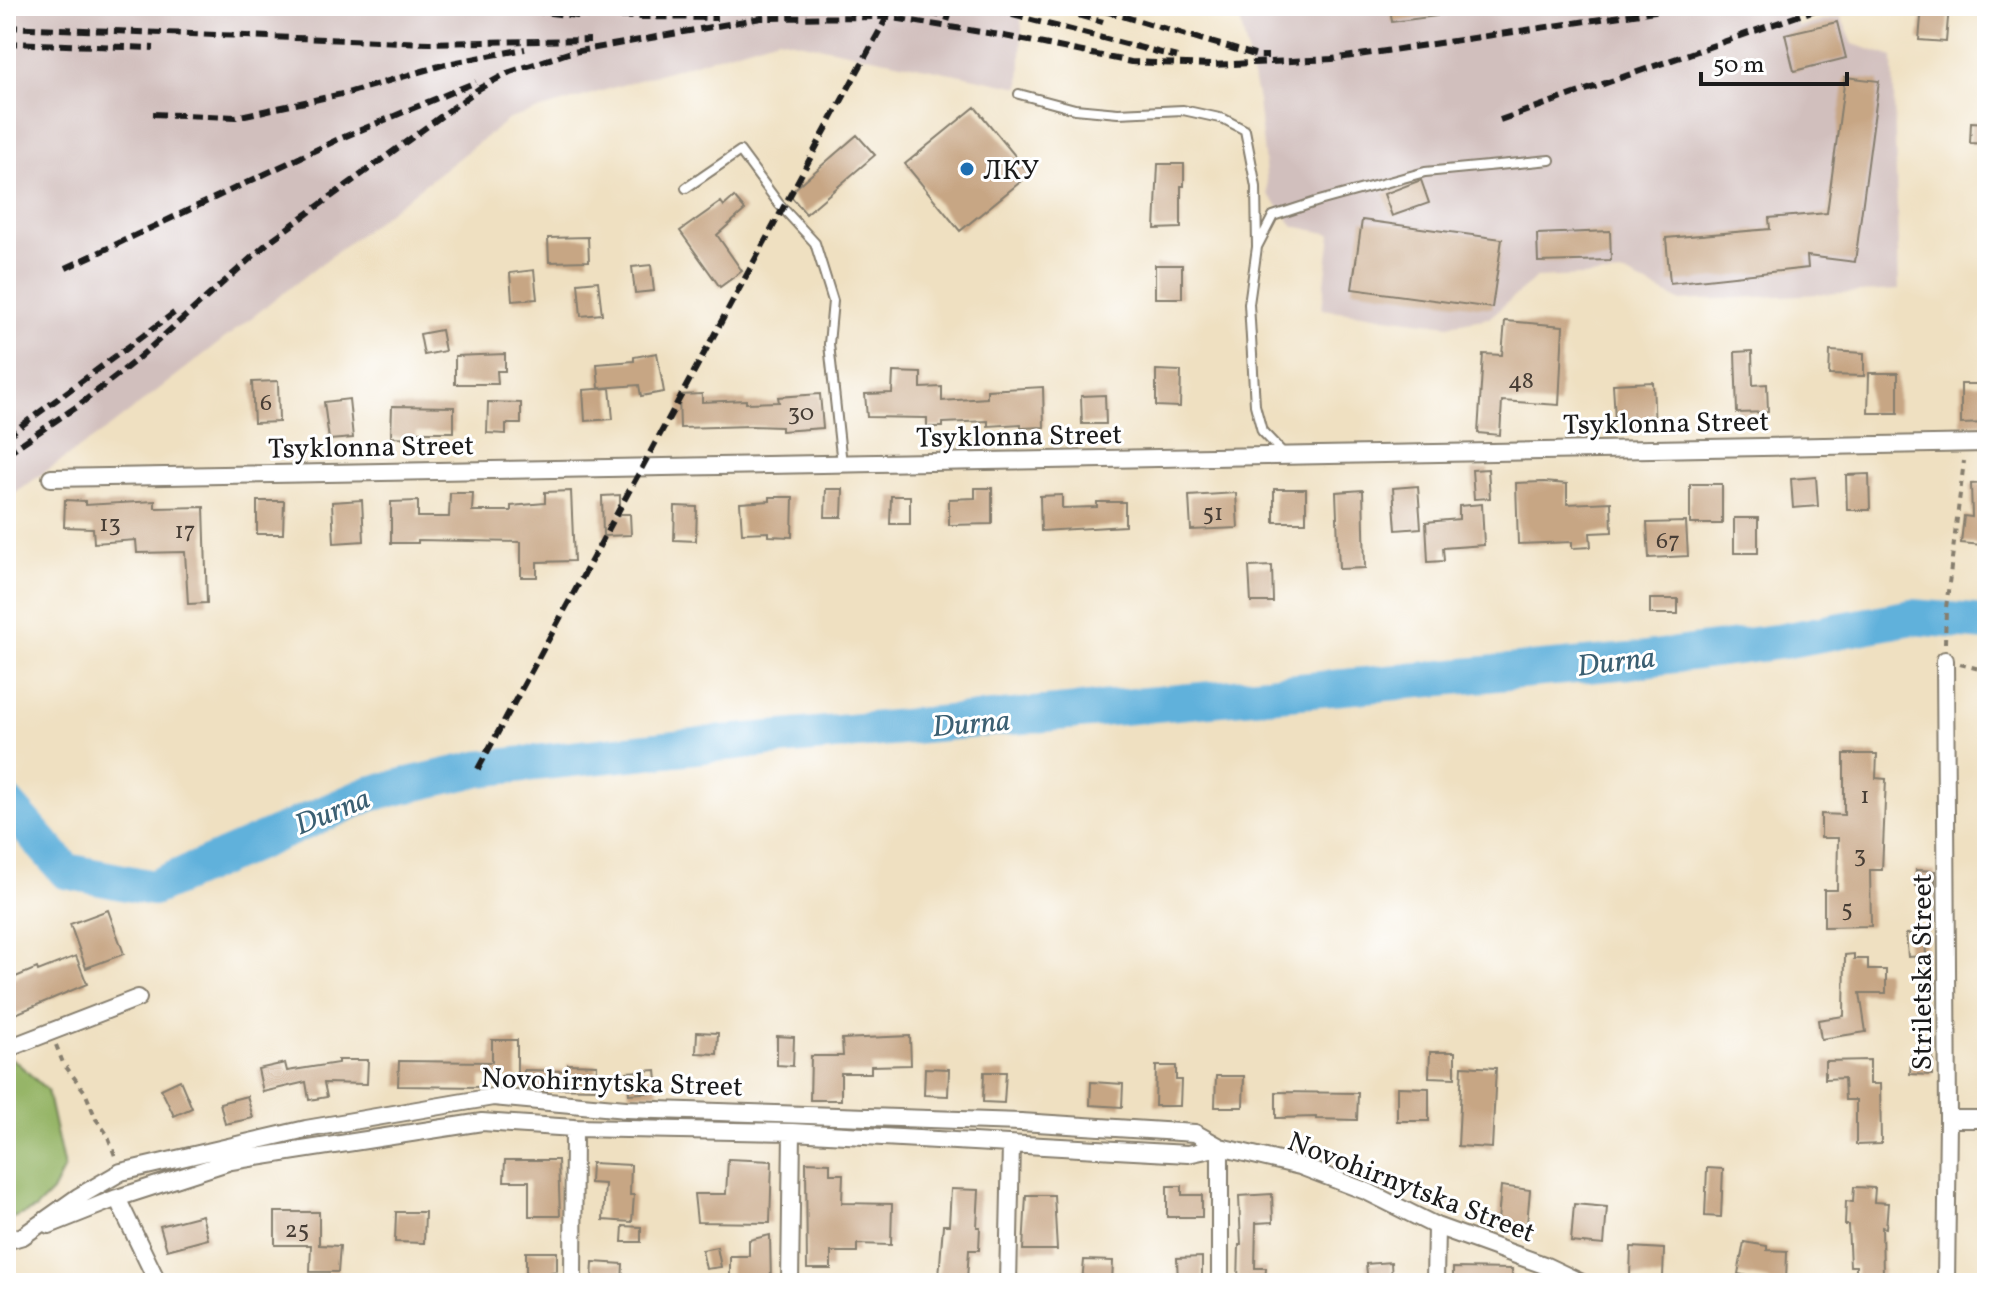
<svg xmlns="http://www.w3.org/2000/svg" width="1993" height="1289" viewBox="0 0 1993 1289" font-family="Vollkorn,serif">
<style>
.industrial{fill:#d1bfbd}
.forest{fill:#96b568;stroke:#596842;stroke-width:2}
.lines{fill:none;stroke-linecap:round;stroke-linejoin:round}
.river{stroke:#60b1db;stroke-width:36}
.building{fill:#c7a684}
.service-casing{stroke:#867e6e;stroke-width:12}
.minor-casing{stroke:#867e6e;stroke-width:20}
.path{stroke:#867e6e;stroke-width:4;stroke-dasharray:6 6;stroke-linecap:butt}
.service{stroke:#fff;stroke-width:8}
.minor{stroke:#fff;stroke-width:16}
.rail{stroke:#1c1c1c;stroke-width:6;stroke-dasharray:12 6;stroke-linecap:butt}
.poi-dot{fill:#1f6fb2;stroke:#fff;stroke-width:3}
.labels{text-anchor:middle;stroke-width:6;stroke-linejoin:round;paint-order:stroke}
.number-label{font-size:24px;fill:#473e36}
.poi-label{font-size:28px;fill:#1c1c1c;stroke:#fff;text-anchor:start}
.street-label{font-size:28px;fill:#1c1c1c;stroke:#fff}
.water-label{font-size:30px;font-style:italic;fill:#3b5f72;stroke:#fff}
</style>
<rect width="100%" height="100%" fill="#fff"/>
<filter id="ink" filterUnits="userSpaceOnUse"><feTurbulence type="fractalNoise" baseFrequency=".0125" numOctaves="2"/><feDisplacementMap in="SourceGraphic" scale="16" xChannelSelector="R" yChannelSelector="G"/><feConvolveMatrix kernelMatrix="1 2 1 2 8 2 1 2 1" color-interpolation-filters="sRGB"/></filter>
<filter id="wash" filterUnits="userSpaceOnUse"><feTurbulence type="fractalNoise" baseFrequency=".006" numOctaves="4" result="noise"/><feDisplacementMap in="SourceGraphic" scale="32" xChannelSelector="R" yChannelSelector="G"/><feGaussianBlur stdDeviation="1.8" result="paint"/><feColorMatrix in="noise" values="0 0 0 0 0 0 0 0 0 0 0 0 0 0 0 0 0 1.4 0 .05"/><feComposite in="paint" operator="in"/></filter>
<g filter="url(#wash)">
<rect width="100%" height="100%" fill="#efe0c1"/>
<!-- industrial -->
<path class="industrial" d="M 6,6 L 1020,6 L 1022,30 L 1020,87 L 778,38 L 509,119 L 110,427 L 6,499 Z
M 1237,6 L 1796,6 L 1789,7 L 1798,27 L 1841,17 L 1853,44 L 1893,57 L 1899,290 L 1680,301 L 1625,274 L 1536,278 L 1489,318 L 1449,325 L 1322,309 L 1331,234 L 1294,226 L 1268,194 L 1258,100 Z"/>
<!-- forest -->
<path class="forest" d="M 13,1059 L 47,1090 L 64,1168 L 52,1192 L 35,1209 L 6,1221 L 6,1062 Z"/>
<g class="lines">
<!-- river -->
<path class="river" d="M 6,803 L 66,871 L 153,888 L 369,794 L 478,769 L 704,745 L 1630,661 L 1783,641 L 1912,617 L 1987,623"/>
</g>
<g id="blocks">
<!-- building -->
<path class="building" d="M 1390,6 L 1436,6 L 1437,16 L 1392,22 Z
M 1922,6 L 1949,6 L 1946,42 L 1919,40 Z
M 1837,22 L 1846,58 L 1794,71 L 1785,34 Z
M 1845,77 L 1879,81 L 1855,262 L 1807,256 L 1808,268 L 1670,283 L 1666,238 L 1770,229 L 1769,218 L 1827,213 Z
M 975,107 L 1030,174 L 960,231 L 905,164 Z
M 1971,122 L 1987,123 L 1987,144 L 1970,143 Z
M 857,135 L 875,155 L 806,214 L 789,194 Z
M 1158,164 L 1184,164 L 1184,186 L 1181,186 L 1181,228 L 1155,229 Z
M 1421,180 L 1429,203 L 1392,216 L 1384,194 Z
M 734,197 L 745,210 L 717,235 L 742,271 L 720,287 L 680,231 L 721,202 L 724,206 Z
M 1362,220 L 1502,239 L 1492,308 L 1352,289 Z
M 1610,231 L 1611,260 L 1538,262 L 1537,234 Z
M 588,237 L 589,261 L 549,262 L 548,238 Z
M 651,265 L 654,291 L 635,293 L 632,267 Z
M 1155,265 L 1182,265 L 1182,298 L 1155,298 Z
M 534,270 L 537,299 L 512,301 L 510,273 Z
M 598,281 L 602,314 L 581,316 L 578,283 Z
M 1505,321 L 1563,326 L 1559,405 L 1502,401 L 1500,435 L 1478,433 L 1483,354 L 1502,355 Z
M 441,330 L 445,351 L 424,355 L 420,334 Z
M 1752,351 L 1753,385 L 1767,384 L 1768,412 L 1737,413 L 1735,352 Z
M 1830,351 L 1864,353 L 1864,376 L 1829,375 Z
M 657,353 L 664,392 L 641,396 L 639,385 L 599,388 L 597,364 L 634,361 L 634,357 Z
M 505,354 L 505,371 L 497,371 L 498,384 L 455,384 L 455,356 Z
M 1156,370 L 1181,371 L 1180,407 L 1156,406 Z
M 893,372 L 921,373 L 921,388 L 942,387 L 942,401 L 987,398 L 987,390 L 1043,387 L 1044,427 L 1021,428 L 1021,424 L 988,426 L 988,421 L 943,423 L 943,427 L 927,427 L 927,418 L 867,417 L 865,394 L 892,393 Z
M 1869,373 L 1898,373 L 1898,413 L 1868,413 Z
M 278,381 L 279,422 L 254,423 L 252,382 Z
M 1653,382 L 1655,430 L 1634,431 L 1633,418 L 1615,419 L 1613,384 Z
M 1961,384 L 1987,384 L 1987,423 L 1961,424 Z
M 610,388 L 613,419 L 585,421 L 583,390 Z
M 702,394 L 702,402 L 746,400 L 746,403 L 779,402 L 778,397 L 820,394 L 823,428 L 781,431 L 781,427 L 752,426 L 680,428 L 679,395 Z
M 1105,395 L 1106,424 L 1082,424 L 1081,396 Z
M 349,399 L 353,438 L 329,440 L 324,402 Z
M 488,402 L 521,403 L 521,424 L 506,424 L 506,434 L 487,433 Z
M 392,406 L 454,407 L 454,432 L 416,432 L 416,438 L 391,437 Z
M 1488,469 L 1490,498 L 1474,499 L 1472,470 Z
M 1869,474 L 1870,510 L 1847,510 L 1846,475 Z
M 1816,477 L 1818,506 L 1793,508 L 1791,479 Z
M 1544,482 L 1567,484 L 1567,504 L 1611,502 L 1612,532 L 1590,533 L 1591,547 L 1572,548 L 1572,542 L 1518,544 L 1516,483 Z
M 1987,483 L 1982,545 L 1961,543 L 1964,516 L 1972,517 L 1971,484 Z
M 1690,484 L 1722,484 L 1722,524 L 1690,524 Z
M 1418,486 L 1421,528 L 1396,530 L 1393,488 Z
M 975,488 L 992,488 L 992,524 L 949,525 L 949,499 L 975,498 Z
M 826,489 L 843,489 L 842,517 L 825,517 Z
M 1274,489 L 1306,489 L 1306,522 L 1274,522 Z
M 1363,490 L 1365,568 L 1339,569 L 1336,492 Z
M 571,491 L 574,561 L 537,562 L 537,577 L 521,577 L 521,542 L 418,540 L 418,543 L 391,543 L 391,502 L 418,501 L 418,517 L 449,517 L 450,493 L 473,493 L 472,511 L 511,511 L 511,506 L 545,503 L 545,492 Z
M 1236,493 L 1238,528 L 1191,530 L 1189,496 Z
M 620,495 L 620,514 L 630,514 L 631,535 L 603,536 L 602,496 Z
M 1062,495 L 1062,508 L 1097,507 L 1097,502 L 1125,502 L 1125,526 L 1041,531 L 1040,496 Z
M 891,496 L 910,496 L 910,524 L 890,524 Z
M 770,497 L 793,497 L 792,537 L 769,536 L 769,532 L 742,533 L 740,503 L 770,501 Z
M 65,500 L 85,501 L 85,505 L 155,501 L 155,508 L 204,507 L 207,603 L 188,604 L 185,552 L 137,553 L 136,540 L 94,543 L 93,528 L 64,527 Z
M 362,500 L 364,541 L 334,543 L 332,502 Z
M 257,501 L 284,501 L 283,534 L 257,534 Z
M 1482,504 L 1484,545 L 1443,548 L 1444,561 L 1428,562 L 1426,522 L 1459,519 L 1459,506 Z
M 675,506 L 697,507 L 696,541 L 674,540 Z
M 1734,518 L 1758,518 L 1758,553 L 1734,553 Z
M 1686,522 L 1688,556 L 1649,558 L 1647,523 Z
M 1272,566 L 1273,602 L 1251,602 L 1249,567 Z
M 1650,599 L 1678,599 L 1678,614 L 1650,614 Z
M 1844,754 L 1877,754 L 1876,778 L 1886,779 L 1882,870 L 1870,870 L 1871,926 L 1824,927 L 1824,890 L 1837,890 L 1838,838 L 1821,838 L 1821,814 L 1844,815 Z
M 1916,870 L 1935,871 L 1935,886 L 1915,886 Z
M 108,910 L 124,954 L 86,968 L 70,924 Z
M 1925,933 L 1926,956 L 1908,957 L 1906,934 Z
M 1854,954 L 1854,959 L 1868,959 L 1868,970 L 1886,970 L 1886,993 L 1860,993 L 1866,1032 L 1821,1039 L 1818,1020 L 1844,1016 L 1845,955 Z
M 76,956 L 87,984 L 6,1018 L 6,981 L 37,968 L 38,971 Z
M 697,1032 L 718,1033 L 717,1054 L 696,1053 Z
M 777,1036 L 794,1037 L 793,1066 L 777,1065 Z
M 910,1036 L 911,1065 L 871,1066 L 871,1073 L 841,1073 L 841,1100 L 810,1100 L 811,1056 L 843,1056 L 842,1039 Z
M 492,1040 L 517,1040 L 517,1078 L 481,1078 L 481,1087 L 398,1086 L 399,1061 L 492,1062 Z
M 1430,1052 L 1455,1052 L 1455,1078 L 1429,1077 Z
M 1911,1055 L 1933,1056 L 1932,1075 L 1910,1074 Z
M 338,1060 L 368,1060 L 367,1084 L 324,1083 L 327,1097 L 309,1100 L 306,1082 L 263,1092 L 258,1069 L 285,1063 L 287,1071 L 338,1063 Z
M 1870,1060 L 1870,1084 L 1880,1084 L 1881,1144 L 1856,1145 L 1856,1100 L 1845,1100 L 1844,1078 L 1825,1079 L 1825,1061 Z
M 568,1064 L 597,1065 L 596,1089 L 547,1088 L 547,1091 L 524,1089 L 524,1070 L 568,1071 Z
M 1156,1066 L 1176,1066 L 1176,1080 L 1181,1080 L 1180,1106 L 1155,1106 Z
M 1462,1066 L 1496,1068 L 1492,1148 L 1458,1146 Z
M 925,1068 L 949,1069 L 948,1096 L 924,1095 Z
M 656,1070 L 658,1092 L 629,1094 L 627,1072 Z
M 984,1072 L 1006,1072 L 1004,1103 L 983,1102 Z
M 1216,1076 L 1244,1076 L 1243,1107 L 1215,1107 Z
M 180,1080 L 192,1108 L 174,1116 L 161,1089 Z
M 1091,1082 L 1123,1084 L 1122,1107 L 1090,1105 Z
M 1397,1087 L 1429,1088 L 1429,1121 L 1397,1121 Z
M 1276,1092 L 1358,1093 L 1357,1120 L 1316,1119 L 1316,1117 L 1276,1118 Z
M 247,1096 L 253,1118 L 225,1124 L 220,1103 Z
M 728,1159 L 772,1161 L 770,1223 L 697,1222 L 694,1194 L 726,1194 Z
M 505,1160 L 558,1160 L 560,1216 L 529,1216 L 529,1181 L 504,1181 Z
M 806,1162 L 830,1163 L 830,1174 L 843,1174 L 842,1203 L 892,1204 L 891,1245 L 857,1244 L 857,1252 L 831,1252 L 831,1269 L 807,1269 Z
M 591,1163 L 631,1165 L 630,1195 L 634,1195 L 632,1222 L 603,1220 L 605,1184 L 590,1183 Z
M 1707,1168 L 1723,1169 L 1721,1217 L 1705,1216 Z
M 1167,1186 L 1182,1186 L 1182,1195 L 1202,1195 L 1202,1217 L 1167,1217 Z
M 1501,1186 L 1530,1190 L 1527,1224 L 1498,1221 Z
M 1854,1187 L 1875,1188 L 1874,1202 L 1888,1203 L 1886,1228 L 1882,1227 L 1883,1275 L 1856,1276 L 1856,1266 L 1850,1266 L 1848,1225 L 1845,1225 L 1846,1201 L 1853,1202 Z
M 951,1189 L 979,1190 L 977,1227 L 980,1227 L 979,1250 L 969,1250 L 967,1279 L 939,1277 L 943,1225 L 949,1225 Z
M 1272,1194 L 1273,1222 L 1256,1223 L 1255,1268 L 1266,1268 L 1265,1283 L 1238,1283 L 1239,1245 L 1241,1245 L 1239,1196 Z
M 1026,1195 L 1054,1195 L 1057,1250 L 1023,1250 Z
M 1574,1204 L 1607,1207 L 1604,1245 L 1571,1242 Z
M 275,1212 L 319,1212 L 319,1245 L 340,1246 L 338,1272 L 310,1272 L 311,1245 L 275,1245 Z
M 396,1212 L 425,1212 L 424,1243 L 395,1242 Z
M 202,1215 L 208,1239 L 167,1250 L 160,1226 Z
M 623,1226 L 641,1227 L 641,1242 L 622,1242 Z
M 770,1235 L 771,1283 L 730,1283 L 730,1256 L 749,1256 L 749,1240 Z
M 1744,1242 L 1767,1246 L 1767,1250 L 1787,1251 L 1786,1283 L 1769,1282 L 1769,1280 L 1738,1274 Z
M 717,1247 L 721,1267 L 706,1269 L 702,1250 Z
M 1631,1247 L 1664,1249 L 1663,1278 L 1630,1276 Z
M 526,1252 L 557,1252 L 557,1271 L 551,1272 L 551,1283 L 526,1283 Z
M 1202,1257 L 1202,1283 L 1178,1283 L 1177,1258 Z
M 1084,1260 L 1113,1261 L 1112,1283 L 1082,1283 Z
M 593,1262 L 623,1264 L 622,1282 L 592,1281 Z
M 1391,1262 L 1392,1282 L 1368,1283 L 1366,1264 Z
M 1453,1268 L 1512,1269 L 1512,1283 L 1453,1283 Z"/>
</g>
</g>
<g filter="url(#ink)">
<use href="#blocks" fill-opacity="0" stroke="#867e6e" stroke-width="2"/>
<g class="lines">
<defs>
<path id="service" d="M 1019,94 L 1075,109 L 1118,113 L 1183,110 L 1224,119 L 1245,130 L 1256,187 L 1257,246
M 686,188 L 740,151 L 779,204 L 815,243 L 833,301 L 829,344 L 842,464
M 1285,455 L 1262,431 L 1255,405 L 1249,304 L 1257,247 L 1273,216 L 1319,201 L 1425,172 L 1550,160"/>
<path id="minor" d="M 51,478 L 1987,443
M 1945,660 L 1948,1119 L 1946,1283
M 6,1049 L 138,998
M 1948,1119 L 1987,1119
M 117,1198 L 158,1283
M 49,1225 L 117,1198 L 231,1161 L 482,1122 L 574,1128 L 792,1132 L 1188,1154 L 1220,1147 L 1220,1283
M 6,1241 L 23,1236 L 78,1197 L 121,1172 L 306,1129 L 493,1097 L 626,1109 L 1021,1122 L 1195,1133 L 1220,1147 L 1300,1166 L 1368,1192 L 1436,1226 L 1544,1265 L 1582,1283
M 573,1283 L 574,1128
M 790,1283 L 792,1132
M 1008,1283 L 1011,1145
M 1435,1283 L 1436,1226"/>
</defs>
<!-- service casing -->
<use href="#service" class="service-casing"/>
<!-- minor casing -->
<use href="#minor" class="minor-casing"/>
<!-- path -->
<path class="path" d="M 1945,643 L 1946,608 L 1964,461
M 1960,664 L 1987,671
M 56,1045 L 63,1063 L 85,1092 L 96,1119 L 107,1134 L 115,1156"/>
<!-- service -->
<use href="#service" class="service"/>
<!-- minor -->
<use href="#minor" class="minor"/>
<!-- rail -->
<path class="rail" d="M 911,6 L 951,19
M 977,6 L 1177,57
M 1044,6 L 1103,22
M 1088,6 L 1258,56 L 1268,56
M 495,7 L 577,16 L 717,18
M 6,27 L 429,43 L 590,40
M 6,43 L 154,48
M 153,114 L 236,117 L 351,92 L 446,64 L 525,49
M 1500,120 L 1826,6
M 66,268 L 339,139 L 476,82
M 6,437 L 174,313
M 6,454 L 79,405 L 135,361 L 270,241 L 480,88 L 510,72 L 568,53 L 761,18 L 887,17 L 1000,35 L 1131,62 L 1212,65 L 1332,59 L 1688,6
M 478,769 L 887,17"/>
</g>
</g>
<!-- markers -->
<circle class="poi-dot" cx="967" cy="169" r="8"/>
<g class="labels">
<!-- number labels -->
<g class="number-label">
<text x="1521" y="388">48</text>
<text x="266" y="410">6</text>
<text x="801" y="420">30</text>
<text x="1213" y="520">51</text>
<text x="110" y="531">13</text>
<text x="185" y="538">17</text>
<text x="1668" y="548">67</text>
<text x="1865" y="803">1</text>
<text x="1860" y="862">3</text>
<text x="1847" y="916">5</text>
<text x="297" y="1237">25</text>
</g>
<!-- poi labels -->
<g class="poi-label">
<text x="983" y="179">ЛКУ</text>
</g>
<!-- street labels -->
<g class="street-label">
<text transform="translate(1666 422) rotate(-1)" y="10">Tsyklonna Street</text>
<text transform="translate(1019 435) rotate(-1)" y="10">Tsyklonna Street</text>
<text transform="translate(371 446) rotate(-1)" y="10">Tsyklonna Street</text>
<text transform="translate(1921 972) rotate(-90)" y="10">Striletska Street</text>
<text transform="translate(612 1081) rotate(2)" y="10">Novohirnytska Street</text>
<text transform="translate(1412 1186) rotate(21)" y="10">Novohirnytska Street</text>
</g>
<!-- water labels -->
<g class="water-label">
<text transform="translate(1616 661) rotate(-7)" y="10">Durna</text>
<text transform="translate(971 723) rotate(-5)" y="10">Durna</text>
<text transform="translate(332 811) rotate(-22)" y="10">Durna</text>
</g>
</g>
<!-- margin -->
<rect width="1993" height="1289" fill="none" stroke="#fff" stroke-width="32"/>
<!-- scale -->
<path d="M1701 72v12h146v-12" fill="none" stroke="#1c1c1c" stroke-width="4"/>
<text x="1713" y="72" font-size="24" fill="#1c1c1c" stroke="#ffffff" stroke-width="6" paint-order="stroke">50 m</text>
</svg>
